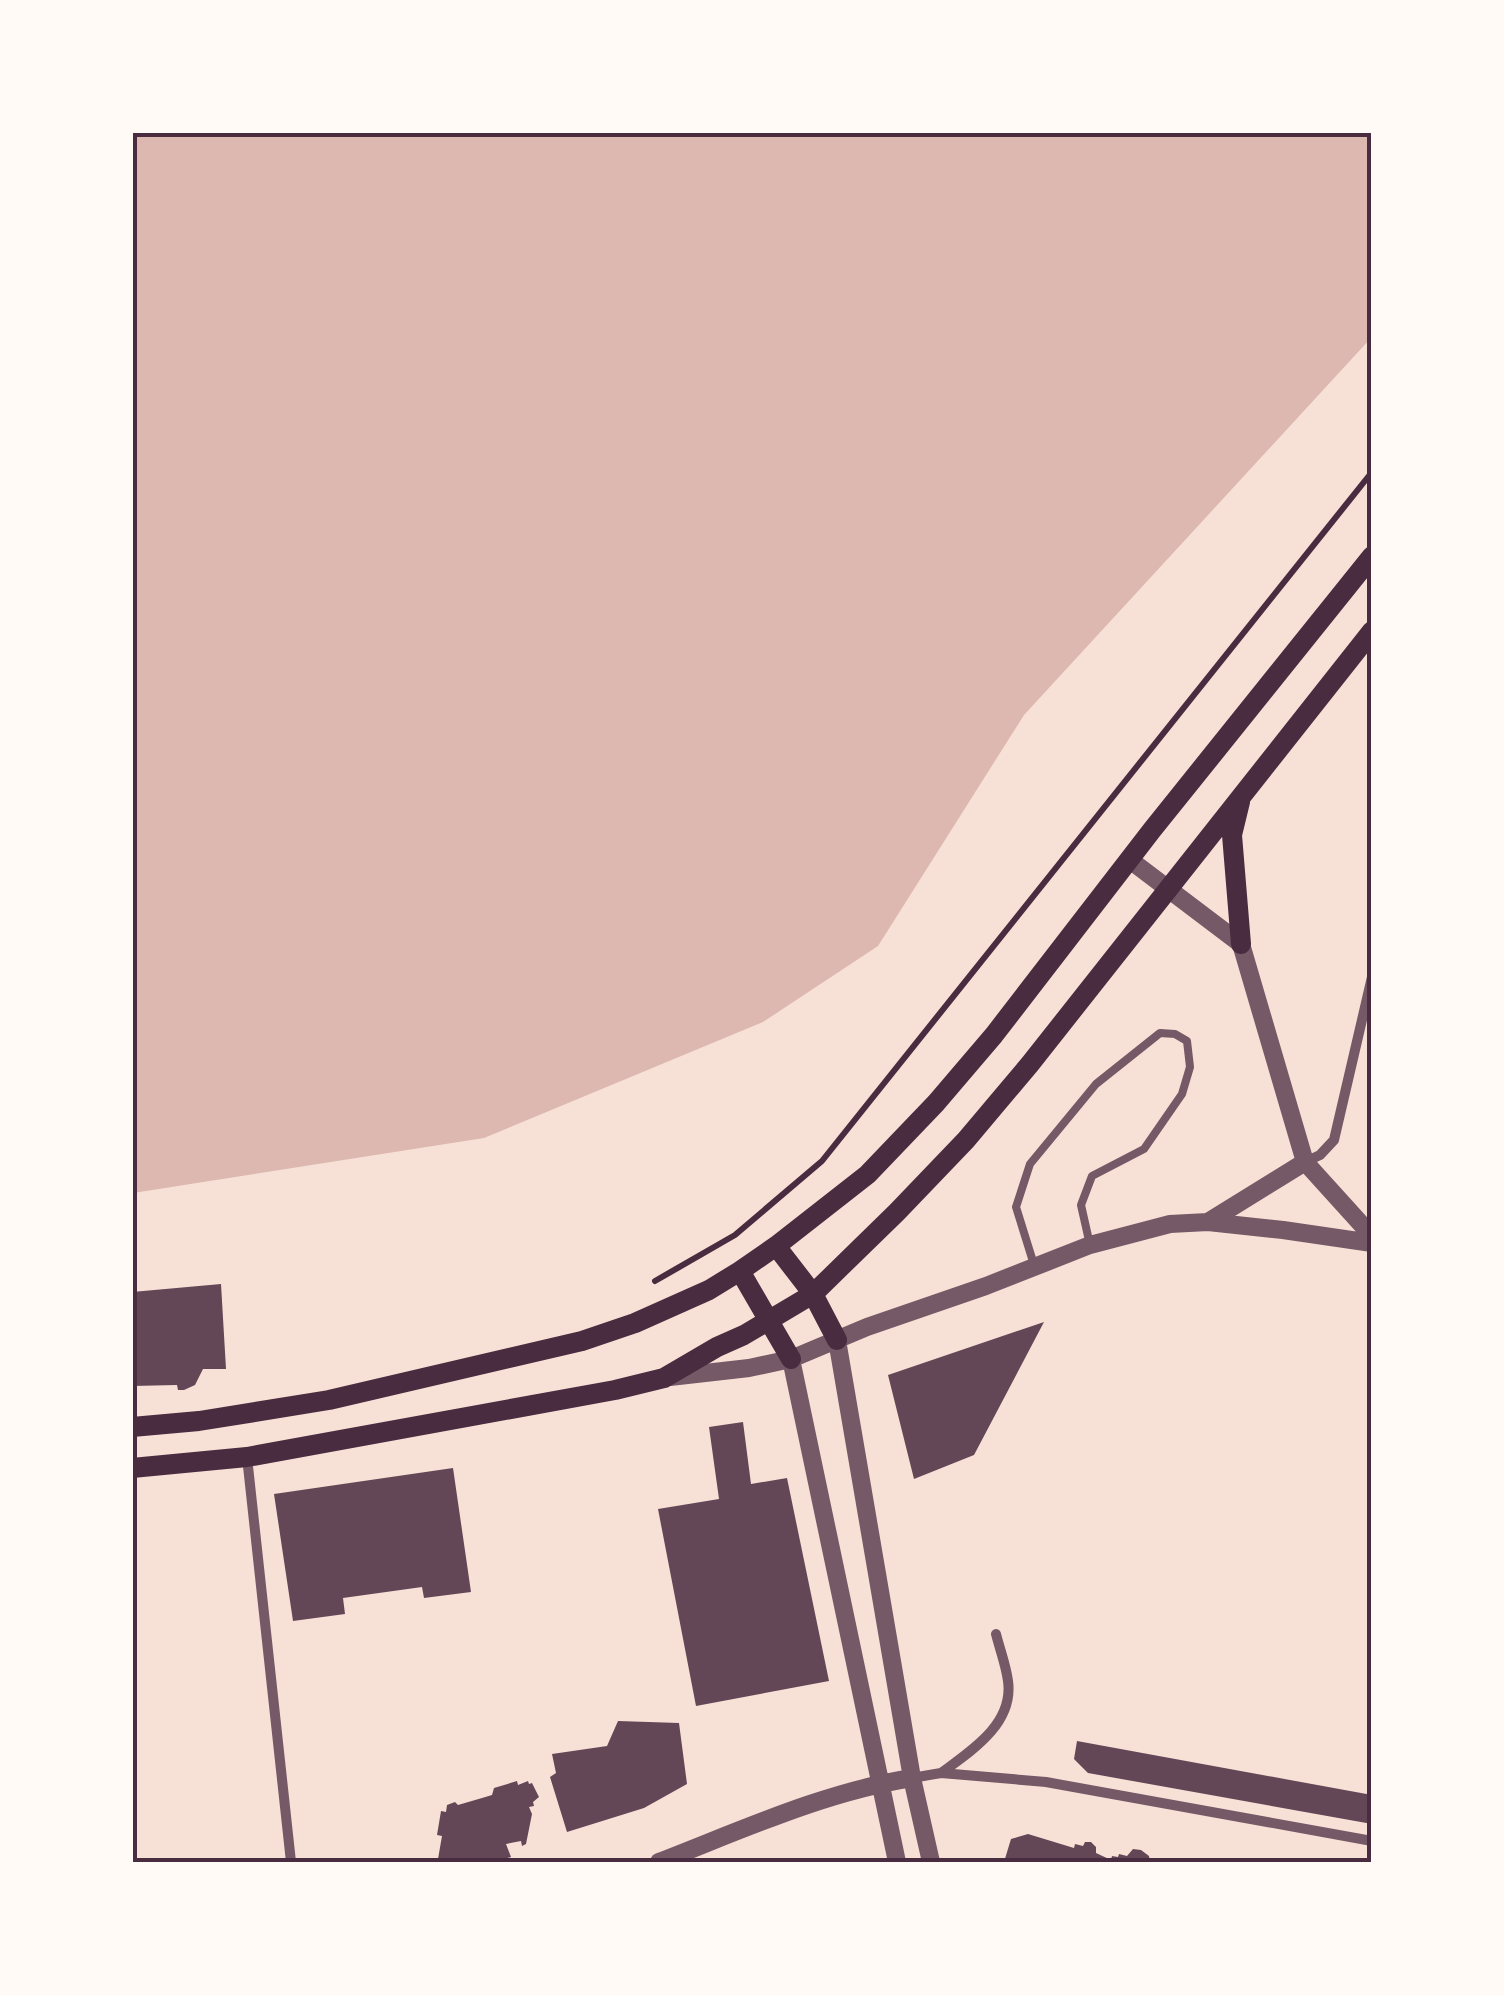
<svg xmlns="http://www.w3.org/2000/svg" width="1504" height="1995" viewBox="0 0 1504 1995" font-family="'Open Sans',sans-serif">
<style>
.water{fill:#dcb8b0}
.building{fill:#644757}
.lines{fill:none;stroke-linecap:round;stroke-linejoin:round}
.path{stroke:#4a2c40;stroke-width:6}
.service{stroke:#755966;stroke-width:8}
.minor{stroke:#755966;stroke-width:10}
.tertiary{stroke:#755966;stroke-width:18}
.secondary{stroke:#4a2c40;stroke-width:20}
.neatline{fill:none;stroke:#4a2c40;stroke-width:4}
</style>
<rect width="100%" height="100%" fill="#f7e1d7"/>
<!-- water -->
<path class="water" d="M 133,132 L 1371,133 L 1371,338 L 1024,715 L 878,946 L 763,1022 L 484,1138 L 133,1193 Z"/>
<!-- building -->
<path class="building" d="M 221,1284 L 226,1369 L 203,1369 L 195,1385 L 184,1390 L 178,1390 L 177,1385 L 132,1386 L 132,1292 Z
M 1044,1322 L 974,1455 L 914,1479 L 888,1375 Z
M 743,1422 L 751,1484 L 787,1478 L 829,1681 L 696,1706 L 658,1509 L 719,1499 L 709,1427 Z
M 453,1468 L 471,1592 L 424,1598 L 422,1587 L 343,1598 L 345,1614 L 293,1621 L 274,1494 Z
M 618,1721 L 679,1723 L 687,1784 L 644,1808 L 567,1832 L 550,1777 L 556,1773 L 552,1754 L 607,1746 Z
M 1077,1741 L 1372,1795 L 1372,1824 L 1088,1773 L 1074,1759 Z
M 517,1781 L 518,1785 L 528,1781 L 529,1784 L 532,1783 L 539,1797 L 533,1802 L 534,1806 L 529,1807 L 532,1814 L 526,1844 L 522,1846 L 521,1841 L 506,1844 L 511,1857 L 494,1862 L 429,1862 L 438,1859 L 442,1836 L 437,1835 L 441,1811 L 446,1812 L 447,1805 L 455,1802 L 458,1805 L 482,1798 L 492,1795 L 494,1788 Z
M 1028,1834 L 1074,1848 L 1075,1844 L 1083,1846 L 1085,1842 L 1091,1842 L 1096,1847 L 1096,1853 L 1111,1860 L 1112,1856 L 1118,1857 L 1119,1854 L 1127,1856 L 1133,1849 L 1141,1850 L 1149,1856 L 1150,1862 L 1004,1862 L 1011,1839 Z"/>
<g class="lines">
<!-- path -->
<path class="path" d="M 655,1281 L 735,1235 L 822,1161 L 1372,472"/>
<!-- service -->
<path class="service" d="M 1035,1268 L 1016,1207 L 1030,1164 L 1096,1084 L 1160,1033 L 1175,1034 L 1187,1041 L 1190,1067 L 1182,1094 L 1144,1149 L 1092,1176 L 1081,1205 L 1090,1245"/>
<!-- minor -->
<path class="minor" d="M 1305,1162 L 1320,1155 L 1334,1140 L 1372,977
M 247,1457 L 291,1862
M 941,1773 C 971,1751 1014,1724 1008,1681 C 1006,1665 1000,1650 996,1634
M 912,1778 L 941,1773 L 1046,1782 L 1372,1841"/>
<!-- tertiary -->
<path class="tertiary" d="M 1130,860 L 1241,944 L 1305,1162 L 1372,1236
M 1208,1222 L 1305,1162
M 837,1340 L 912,1778 L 931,1862
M 791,1359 L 897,1862
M 670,1377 L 749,1368 L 791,1359 L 867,1327 L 986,1286 L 1090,1245 L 1170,1224 L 1208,1222 L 1283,1230 L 1372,1243
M 659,1862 C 742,1830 824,1792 912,1778"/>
<!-- secondary -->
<path class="secondary" d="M 1240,802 L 1232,835 L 1241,944
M 776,1246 L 813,1294 L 837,1340
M 740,1271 L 791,1359
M 132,1427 L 199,1421 L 329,1400 L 582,1341 L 635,1323 L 709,1290 L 740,1271 L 776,1246 L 868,1174 L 936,1103 L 994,1035 L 1152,830 L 1372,556
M 132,1468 L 247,1457 L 615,1390 L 664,1378 L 717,1347 L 744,1335 L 813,1294 L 897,1212 L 966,1140 L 1030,1064 L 1372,631"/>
</g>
<!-- border -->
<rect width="1504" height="1995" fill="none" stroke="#fffaf5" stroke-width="270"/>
<rect x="135" y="135" width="1234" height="1725" class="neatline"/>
</svg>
